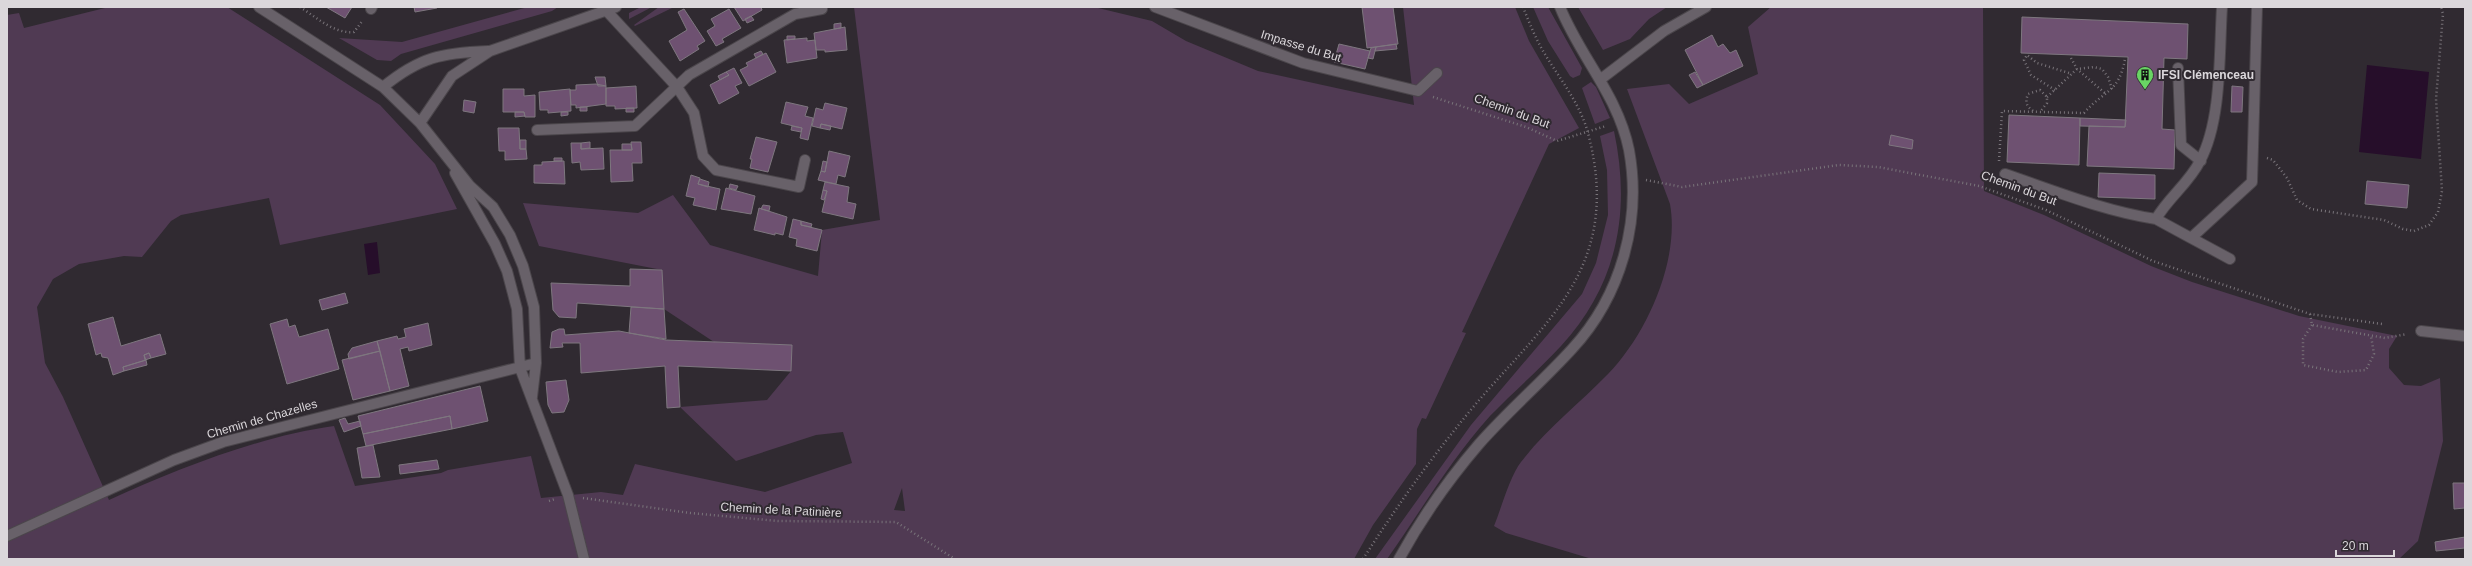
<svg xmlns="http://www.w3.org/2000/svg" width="2472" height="566" viewBox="0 0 2472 566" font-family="Helvetica,sans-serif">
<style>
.green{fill:#503a53;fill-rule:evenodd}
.water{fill:#260e2a}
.building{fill:#6e5171;stroke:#7e777f}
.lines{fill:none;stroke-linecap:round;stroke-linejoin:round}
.minor-casing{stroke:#4b464b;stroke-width:12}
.path{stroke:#79747a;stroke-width:2.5;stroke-dasharray:1 3;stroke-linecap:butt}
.minor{stroke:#686169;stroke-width:10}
.labels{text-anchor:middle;stroke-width:4;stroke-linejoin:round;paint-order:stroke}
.street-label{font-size:12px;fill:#dbd7db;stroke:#302a31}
.poi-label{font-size:12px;font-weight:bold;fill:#dbd7db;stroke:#302a31;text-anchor:start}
</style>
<rect width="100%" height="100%" fill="#302a31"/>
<!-- green -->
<path class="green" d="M 109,7 L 227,7 L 380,105 L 435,164 L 457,209 L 280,245 L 269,198 L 181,215 L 171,221 L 142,257 L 124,256 L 79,264 L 53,279 L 37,307 L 45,363 L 63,397 L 109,500 C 177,469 260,436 334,426 L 355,486 L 441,473 L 448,470 L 531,456 L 541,498 L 601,492 L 623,495 L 635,464 L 765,492 L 852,463 L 843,432 L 816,435 L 736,461 L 680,407 L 767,400 L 791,371 L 792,345 L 714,342 L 664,309 L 662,270 L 539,246 L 523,203 L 638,213 L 673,195 L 710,245 L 818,276 L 822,230 L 880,220 L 854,7 L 1094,7 L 1152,21 L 1186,41 L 1258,71 L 1414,105 L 1403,7 L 1515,7 L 1529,41 L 1579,128 L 1549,144 L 1462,332 L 1466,333 L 1426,419 L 1422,418 L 1417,429 L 1416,464 L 1373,525 L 1354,559 L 7,559 L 7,15 L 19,13 L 24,28 ZM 902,488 L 905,511 L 894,510 Z
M 528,7 L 558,7 L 552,11 L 401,54 L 391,61 L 377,60 L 339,38 L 402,42 Z
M 641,7 L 652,7 L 629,19 L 629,13 Z
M 659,7 L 674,7 L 635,26 L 634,25 Z
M 1533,7 L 1548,7 L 1582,68 L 1580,75 L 1573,78 L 1570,76 L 1548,41 Z
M 1578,7 L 1667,7 L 1649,19 L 1630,39 L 1603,50 Z
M 1771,7 L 1983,7 L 1984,191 L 2044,215 L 2151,266 L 2192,282 L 2299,316 L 2397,336 L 2389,349 L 2389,368 L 2404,385 L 2421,386 L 2440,378 L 2443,441 L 2418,541 L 2399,559 L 1592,559 L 1506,533 L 1494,526 C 1501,509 1510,476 1521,462 C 1546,429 1579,404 1608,374 C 1647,334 1680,260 1670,204 L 1627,89 L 1669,84 L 1689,104 L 1758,74 L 1748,27 Z
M 1591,82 L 1596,87 L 1610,118 L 1595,124 L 1582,88 Z
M 1614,131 C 1631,211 1618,284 1561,346 C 1539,370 1513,392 1490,416 C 1451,459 1421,511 1387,559 L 1375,559 L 1471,425 L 1582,294 L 1596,263 L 1608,215 L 1607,170 L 1600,136 Z"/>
<!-- water -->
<path class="water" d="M 2367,65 L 2429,72 L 2421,159 L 2359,152 Z
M 377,242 L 380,273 L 368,275 L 364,244 Z"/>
<!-- building -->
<path class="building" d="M 326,7 L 352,7 L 345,18 Z
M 414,7 L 437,7 L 437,8 L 415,12 Z
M 734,7 L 761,7 L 762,10 L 743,21 Z
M 1362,7 L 1393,7 L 1398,44 L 1367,48 Z
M 684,9 L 705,41 L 697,46 L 699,49 L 680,61 L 669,41 L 687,30 L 678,12 Z
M 729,9 L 741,28 L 722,39 L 724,42 L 716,46 L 707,31 L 715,26 L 711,19 Z
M 751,16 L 754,20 L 747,23 L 745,19 Z
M 2022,17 L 2188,24 L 2187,59 L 2164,58 L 2162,129 L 2175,130 L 2174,169 L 2087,166 L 2089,126 L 2125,127 L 2128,57 L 2021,53 Z
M 841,23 L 841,28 L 834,29 L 834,24 Z
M 845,27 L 847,50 L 825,52 L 825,50 L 816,50 L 814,33 Z
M 1712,35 L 1718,47 L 1723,44 L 1730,53 L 1736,50 L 1743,66 L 1703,85 L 1685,50 Z
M 787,36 L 795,36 L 795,39 L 787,40 Z
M 807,38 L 807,41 L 815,40 L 817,58 L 787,63 L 784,40 Z
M 1339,44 L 1370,51 L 1365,69 L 1334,62 Z
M 1396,44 L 1397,49 L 1375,51 L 1376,47 Z
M 1376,47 L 1373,59 L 1368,58 L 1371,48 Z
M 761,51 L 763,54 L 756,58 L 754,54 Z
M 766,53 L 776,72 L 749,86 L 740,70 L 748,66 L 746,63 Z
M 734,68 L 742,83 L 735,86 L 739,93 L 719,104 L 710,85 L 729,75 L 726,72 Z
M 726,72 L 729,75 L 720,80 L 718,76 Z
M 1695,72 L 1703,85 L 1697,88 L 1689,75 Z
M 595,77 L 605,77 L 606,86 L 598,86 Z
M 596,84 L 606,86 L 606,104 L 576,108 L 576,105 L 571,105 L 570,90 L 576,90 L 576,85 Z
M 636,86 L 637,108 L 615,109 L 615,106 L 606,106 L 606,88 Z
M 2232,86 L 2243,87 L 2242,112 L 2231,112 Z
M 503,89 L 524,89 L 524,96 L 535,95 L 535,117 L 525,117 L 524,112 L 503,112 Z
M 570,89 L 571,111 L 548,113 L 548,110 L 540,110 L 539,92 Z
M 464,100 L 476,102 L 474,113 L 463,111 Z
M 786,102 L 808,107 L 805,116 L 813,118 L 808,140 L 800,138 L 802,128 L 781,123 Z
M 825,103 L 847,108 L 842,129 L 821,124 L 820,128 L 812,126 L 816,108 L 823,110 Z
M 580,107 L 587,107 L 587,111 L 580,111 Z
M 626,108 L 634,108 L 634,112 L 626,112 Z
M 515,112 L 524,112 L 525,116 L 515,117 Z
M 561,112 L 568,112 L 568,115 L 561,116 Z
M 2009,115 L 2080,118 L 2079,165 L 2007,162 Z
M 2080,118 L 2126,120 L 2125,127 L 2080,126 Z
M 821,124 L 831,126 L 830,130 L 820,128 Z
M 792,126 L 802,128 L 801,132 L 791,130 Z
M 498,128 L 519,128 L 520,149 L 526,149 L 527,159 L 505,160 L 505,151 L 499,151 Z
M 1891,135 L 1913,140 L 1912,149 L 1889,145 Z
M 756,137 L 777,142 L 768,172 L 750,168 L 752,159 L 750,159 Z
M 520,140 L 526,140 L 526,149 L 520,149 Z
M 590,142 L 590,148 L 581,149 L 581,143 Z
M 631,142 L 641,142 L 642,163 L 632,163 L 633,181 L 611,182 L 610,150 L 632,150 Z
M 571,143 L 581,143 L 581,149 L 603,148 L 604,169 L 581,170 L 580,162 L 572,163 Z
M 622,144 L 631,144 L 632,150 L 622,150 Z
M 829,151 L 850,156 L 845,177 L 838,175 L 836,184 L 818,180 L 821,171 L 825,172 Z
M 554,158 L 562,158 L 562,161 L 554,161 Z
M 564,161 L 565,184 L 534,183 L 534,165 L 542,165 L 542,162 Z
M 823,161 L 827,162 L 825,172 L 821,171 Z
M 2099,173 L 2155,175 L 2155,199 L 2098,197 Z
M 691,175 L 700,178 L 698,184 L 720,189 L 716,210 L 693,205 L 695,198 L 686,196 Z
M 700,179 L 709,182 L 708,187 L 698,184 Z
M 2367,181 L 2409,185 L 2407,208 L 2365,204 Z
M 825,182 L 849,187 L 847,202 L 856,204 L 853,219 L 822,212 L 827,191 L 823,190 Z
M 730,184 L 738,186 L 736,190 L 729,188 Z
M 726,188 L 755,196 L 751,214 L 721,209 Z
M 823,190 L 827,191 L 824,200 L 821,199 Z
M 763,205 L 770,206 L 769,211 L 761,209 Z
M 759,208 L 787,217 L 783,235 L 775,233 L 775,235 L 754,230 Z
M 793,219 L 801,221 L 801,225 L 822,230 L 817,251 L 796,246 L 797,239 L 789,237 Z
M 801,221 L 812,224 L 811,227 L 801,225 Z
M 630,269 L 662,270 L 664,309 L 577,303 L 576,318 L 559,317 L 553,310 L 551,283 L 630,286 Z
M 345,293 L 348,303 L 322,310 L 319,300 Z
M 631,307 L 664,309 L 666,339 L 629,333 Z
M 113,317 L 121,346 L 160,334 L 166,354 L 151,358 L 149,353 L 144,355 L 146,360 L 123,367 L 124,371 L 113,375 L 108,358 L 102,357 L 101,353 L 96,355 L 88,324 Z
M 287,319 L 289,327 L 295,325 L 299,337 L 328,329 L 339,369 L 287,384 L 270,324 Z
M 428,323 L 432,345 L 409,351 L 408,347 L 400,349 L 409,386 L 390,391 L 377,341 L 397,336 L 398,339 L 406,337 L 404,329 Z
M 559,329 L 564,329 L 565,335 L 619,331 L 666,340 L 792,345 L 791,371 L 678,366 L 680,407 L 667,408 L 665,366 L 581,373 L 580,343 L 562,343 L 563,347 L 550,348 L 552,332 Z
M 377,341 L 380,351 L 349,359 L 348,354 L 352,348 Z
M 380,351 L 390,391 L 353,400 L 342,360 Z
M 149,353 L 151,358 L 145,360 L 144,355 Z
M 146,360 L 147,365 L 124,371 L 123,367 Z
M 566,380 L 569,400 L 564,412 L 552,413 L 548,405 L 546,382 Z
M 480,386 L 488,421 L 452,429 L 450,416 L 363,434 L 358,416 Z
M 450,416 L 452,429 L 366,446 L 363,434 Z
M 345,418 L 348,424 L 360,421 L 361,426 L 344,432 L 339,420 Z
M 373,445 L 380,477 L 362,478 L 357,448 Z
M 437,460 L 439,469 L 400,474 L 399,465 Z
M 2453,483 L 2465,483 L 2465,508 L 2454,509 Z
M 2465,537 L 2465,548 L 2436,551 L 2435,542 Z"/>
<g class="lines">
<defs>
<path id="minor" d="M 259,7 L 383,87 L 420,123 L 470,186 L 493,207 L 510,235 L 523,266 L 534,307 L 536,363 L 532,397
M 603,7 L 677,87 L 694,113 L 703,156 L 716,170 L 799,187 L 805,160
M 1155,7 L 1303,63 L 1418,91 L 1437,73
M 371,9 L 372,7
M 2178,68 L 2181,145 L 2201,161
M 1601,79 L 1664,31 L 1706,7
M 383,87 C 420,57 441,53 488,51
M 420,123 L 452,76 L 490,51 L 616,7
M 537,130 L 635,126 L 689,75 L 795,14 L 822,9
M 455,173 L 495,244 L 507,271 L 517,309 L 520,368 L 568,495 L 584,559
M 2005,174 C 2055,191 2104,211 2156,219 C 2168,198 2189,183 2200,161 C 2222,120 2219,54 2222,7
M 2156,219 L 2191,238 L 2252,182 L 2257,7
M 2191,238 L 2230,259
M 2421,331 L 2465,336
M 7,536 L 174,460 L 223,442 L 536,363
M 1399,559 C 1421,519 1449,479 1479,444 C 1508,411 1542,382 1572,349 C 1621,296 1642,221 1629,150 C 1618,95 1580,57 1560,7"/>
</defs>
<!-- minor casing -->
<use href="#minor" class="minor-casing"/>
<!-- path -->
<path class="path" d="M 300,7 C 316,17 334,34 354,32 L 363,20
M 2071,58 L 2077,69 L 2106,94
M 2055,90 L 2031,75 L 2024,60 L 2027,55 L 2037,63 L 2072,74
M 1433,97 L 1526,127 L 1557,141 L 1606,126
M 2047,97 L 2077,69 L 2094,67 L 2102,69 L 2108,77 L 2112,89
M 2033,111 C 2026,106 2025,102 2028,94 L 2040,90 L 2047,97 L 2047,103 L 2040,112
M 2267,158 L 2273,160 L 2287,178 L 2297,200 L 2311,209 L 2384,220 L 2403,229 L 2414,231 L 2429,225 L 2438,212 L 2442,191 L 2436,99 L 2443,14 L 2441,7
M 1999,161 L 2002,111 L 2084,113 C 2104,90 2119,93 2125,59
M 1646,180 L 1682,187 L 1839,165 L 1878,167 L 1979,186 L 2046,210 L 2153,261 L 2310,314 L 2382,324
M 2310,314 L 2312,325 L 2385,338 L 2407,334
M 2312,325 L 2303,339 L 2303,365 L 2338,372 L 2366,370 L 2374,354 L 2371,336
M 583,498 L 690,513 L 778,521 L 896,522 L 955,559
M 549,501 L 555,499
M 1363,559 C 1392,514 1423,469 1457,427 C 1534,328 1626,277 1588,133 C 1580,103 1559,78 1543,51 C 1535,37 1529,22 1523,7"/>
<!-- minor -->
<use href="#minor" class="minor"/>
</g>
<!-- icons -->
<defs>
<symbol id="building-pin" viewBox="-11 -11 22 30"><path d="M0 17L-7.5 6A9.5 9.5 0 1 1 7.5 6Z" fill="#69d464" stroke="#302a31"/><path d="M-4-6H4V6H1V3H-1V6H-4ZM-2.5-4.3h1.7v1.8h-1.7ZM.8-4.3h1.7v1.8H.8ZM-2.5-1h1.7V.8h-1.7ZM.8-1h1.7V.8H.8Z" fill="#111"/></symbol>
</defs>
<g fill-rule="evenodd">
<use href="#building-pin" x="2135" y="65" width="20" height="27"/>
</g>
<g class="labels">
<!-- street labels -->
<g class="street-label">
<text transform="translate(1301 46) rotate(17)" y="4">Impasse du But</text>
<text transform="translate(1512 111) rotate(20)" y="4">Chemin du But</text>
<text transform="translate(2019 188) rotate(20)" y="4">Chemin du But</text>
<text transform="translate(262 419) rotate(-16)" y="4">Chemin de Chazelles</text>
<text transform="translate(781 510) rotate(3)" y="4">Chemin de la Patinière</text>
</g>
<!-- poi labels -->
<g class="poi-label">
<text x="2158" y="79">IFSI Clémenceau</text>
</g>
</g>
<!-- border -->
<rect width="2472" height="566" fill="none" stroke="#dbd7db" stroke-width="16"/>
<!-- scale -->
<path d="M2336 550v6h58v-6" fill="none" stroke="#dbd7db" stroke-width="2"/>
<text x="2342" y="550" font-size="12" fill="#dbd7db" stroke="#302a31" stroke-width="3" paint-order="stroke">20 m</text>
</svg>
